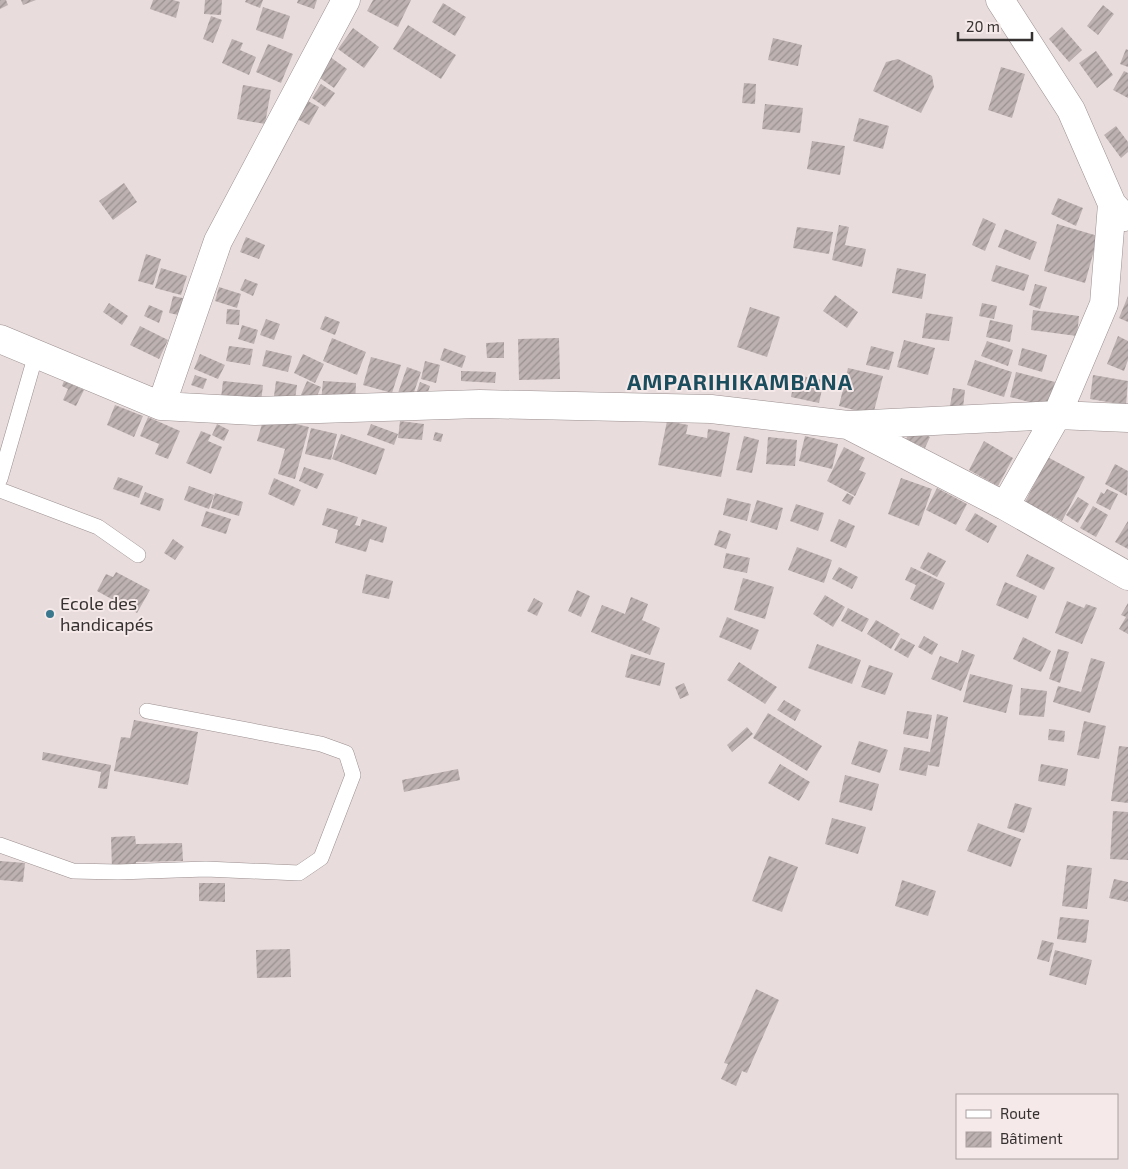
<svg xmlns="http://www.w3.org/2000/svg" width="1128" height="1169" viewBox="0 0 1128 1169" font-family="'Exo 2',sans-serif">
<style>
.building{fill:url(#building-hatch)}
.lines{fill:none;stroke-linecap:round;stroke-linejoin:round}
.lane-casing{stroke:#9b8f90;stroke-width:16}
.street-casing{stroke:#9b8f90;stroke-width:29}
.lane{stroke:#fff;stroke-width:15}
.street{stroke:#fff;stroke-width:28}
.poi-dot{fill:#3a788d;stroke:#f6e9e9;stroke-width:2}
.labels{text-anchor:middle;stroke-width:4;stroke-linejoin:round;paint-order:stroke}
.poi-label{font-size:18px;fill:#373232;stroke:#f6e9e9;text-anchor:start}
.district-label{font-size:22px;font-weight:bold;letter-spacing:1px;fill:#1a4d5d;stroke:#f6e9e9}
</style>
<defs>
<pattern id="building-hatch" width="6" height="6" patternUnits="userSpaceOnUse" patternTransform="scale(1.25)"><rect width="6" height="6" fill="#bdb1b1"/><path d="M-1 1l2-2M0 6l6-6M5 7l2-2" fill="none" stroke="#9a9191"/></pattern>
</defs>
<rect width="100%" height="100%" fill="#e9dcdc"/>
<!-- building -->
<path class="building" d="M 0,0 L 6,0 L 8,5 L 0,9 Z
M 21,0 L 36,0 L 23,5 Z
M 153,0 L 173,0 L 180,2 L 176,18 L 150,9 Z
M 205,0 L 222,0 L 221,15 L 204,14 Z
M 246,0 L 263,0 L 260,8 L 245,2 Z
M 298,0 L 317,0 L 314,9 L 297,3 Z
M 373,0 L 411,0 L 398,27 L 367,11 Z
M 443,3 L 466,17 L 455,36 L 432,22 Z
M 1103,5 L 1114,14 L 1098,35 L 1087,26 Z
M 263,7 L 290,16 L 283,39 L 256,30 Z
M 211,16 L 222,20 L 213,43 L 203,39 Z
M 408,25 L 456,55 L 441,79 L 393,49 Z
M 1062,27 L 1082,50 L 1069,62 L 1049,39 Z
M 353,28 L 379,47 L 364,68 L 338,49 Z
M 773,38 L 802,45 L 798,66 L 768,60 Z
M 232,39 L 243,43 L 240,50 L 256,57 L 249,75 L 222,63 Z
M 268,44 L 293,54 L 281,83 L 256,72 Z
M 1126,49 L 1128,50 L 1128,67 L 1120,64 Z
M 1096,51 L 1113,75 L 1097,88 L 1079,63 Z
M 326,54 L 347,69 L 334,88 L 313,73 Z
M 898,59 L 932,76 L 934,87 L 921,113 L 873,91 L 886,62 Z
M 1001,67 L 1025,74 L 1012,118 L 988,110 Z
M 1124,71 L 1128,73 L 1128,98 L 1113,90 Z
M 744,83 L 756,84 L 755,104 L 742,103 Z
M 321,84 L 335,93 L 325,107 L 312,98 Z
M 243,85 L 271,90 L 265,124 L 237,119 Z
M 306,100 L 319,107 L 309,125 L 297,119 Z
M 765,104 L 803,108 L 800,133 L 762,129 Z
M 859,118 L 889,126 L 883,149 L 853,141 Z
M 1116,126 L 1128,142 L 1128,152 L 1121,158 L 1104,135 Z
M 812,141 L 845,146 L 840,175 L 807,169 Z
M 124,183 L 137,202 L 113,220 L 99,201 Z
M 1058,198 L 1083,208 L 1076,226 L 1051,214 Z
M 983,218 L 996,224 L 985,251 L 972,245 Z
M 1057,224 L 1098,236 L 1085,283 L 1044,271 Z
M 839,225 L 849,227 L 845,245 L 866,249 L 862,267 L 832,260 Z
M 797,227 L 833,232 L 829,254 L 793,248 Z
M 1005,229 L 1037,242 L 1030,260 L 998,247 Z
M 246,237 L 265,245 L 259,259 L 240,252 Z
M 146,254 L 161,259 L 153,285 L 138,281 Z
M 996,265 L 1029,275 L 1024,291 L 991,281 Z
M 161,268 L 187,276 L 181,295 L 155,288 Z
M 897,268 L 926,274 L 922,299 L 892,293 Z
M 245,279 L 258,284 L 253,296 L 240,290 Z
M 1035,284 L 1047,287 L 1040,309 L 1029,305 Z
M 219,287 L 241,294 L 237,308 L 215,301 Z
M 835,295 L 858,312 L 847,328 L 823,311 Z
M 173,296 L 192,300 L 188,317 L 169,313 Z
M 1128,296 L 1128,322 L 1119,318 Z
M 109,303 L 128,316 L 122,325 L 103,312 Z
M 982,303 L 997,306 L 994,319 L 979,316 Z
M 149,305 L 163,311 L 159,323 L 144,316 Z
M 750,307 L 780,317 L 767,357 L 737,347 Z
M 227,309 L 240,310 L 239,325 L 226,324 Z
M 1033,310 L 1079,316 L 1077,336 L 1031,330 Z
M 926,313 L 953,317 L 949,341 L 922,338 Z
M 325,316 L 340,322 L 335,335 L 320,329 Z
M 266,319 L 280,324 L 274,340 L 260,335 Z
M 990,320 L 1013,325 L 1010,342 L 986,337 Z
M 242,325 L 258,330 L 254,344 L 238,339 Z
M 140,326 L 168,340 L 159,359 L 130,345 Z
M 1118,336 L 1128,341 L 1128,360 L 1124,371 L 1107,364 Z
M 332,338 L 366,352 L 357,375 L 323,361 Z
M 559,338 L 560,379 L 519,380 L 518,339 Z
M 904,340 L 935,348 L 928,375 L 897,367 Z
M 987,341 L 1013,350 L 1008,366 L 981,356 Z
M 504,342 L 504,358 L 487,358 L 486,343 Z
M 229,346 L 253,349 L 250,365 L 226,361 Z
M 871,346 L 894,352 L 889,370 L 866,365 Z
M 444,348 L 466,356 L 462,368 L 440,360 Z
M 1022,348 L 1047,355 L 1042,372 L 1018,365 Z
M 266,350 L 292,356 L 288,372 L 262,366 Z
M 200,354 L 225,365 L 218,379 L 194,369 Z
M 303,354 L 324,364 L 315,383 L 294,373 Z
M 371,357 L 401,365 L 392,393 L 363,385 Z
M 975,360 L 1012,372 L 1004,397 L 967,385 Z
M 425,361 L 440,365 L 436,383 L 421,379 Z
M 407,367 L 421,372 L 412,398 L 398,393 Z
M 848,368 L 883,376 L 873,415 L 839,406 Z
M 461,371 L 496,372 L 495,383 L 461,381 Z
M 1016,372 L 1055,382 L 1048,407 L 1010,397 Z
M 195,375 L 207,379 L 203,389 L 191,385 Z
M 795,375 L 824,380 L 819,403 L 791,397 Z
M 1093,375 L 1128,381 L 1126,405 L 1090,399 Z
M 64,381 L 84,390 L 76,406 L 63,400 L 68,389 L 62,386 Z
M 223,381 L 263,385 L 261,402 L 221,398 Z
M 276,381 L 297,385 L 295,399 L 274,396 Z
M 307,381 L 321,387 L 314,403 L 300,397 Z
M 323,381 L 356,383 L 355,404 L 321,402 Z
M 420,382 L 430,386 L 425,401 L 415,397 Z
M 953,388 L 965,390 L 963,408 L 950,406 Z
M 115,405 L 143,416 L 134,437 L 107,425 Z
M 148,417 L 180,431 L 168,459 L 155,454 L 159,444 L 140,436 Z
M 264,417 L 309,427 L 295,479 L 278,474 L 285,449 L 257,441 Z
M 400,421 L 424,424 L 422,440 L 398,438 Z
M 667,421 L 688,425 L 686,434 L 707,438 L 708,429 L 730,433 L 721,477 L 658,465 Z
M 217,424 L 229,430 L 224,441 L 212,435 Z
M 371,424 L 398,434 L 394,445 L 367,435 Z
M 311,428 L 337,434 L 331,460 L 305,454 Z
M 912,428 L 930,437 L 925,448 L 906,439 Z
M 201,431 L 211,435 L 208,441 L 222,447 L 211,474 L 186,463 Z
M 435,432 L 443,434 L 441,442 L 433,440 Z
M 341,434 L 385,449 L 376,475 L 332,459 Z
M 744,436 L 759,440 L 752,473 L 736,470 Z
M 805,436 L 838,444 L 832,469 L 799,461 Z
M 768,437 L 797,440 L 795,466 L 766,464 Z
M 984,441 L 1013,458 L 998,486 L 969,470 Z
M 844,447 L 865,458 L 859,470 L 866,473 L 855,496 L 827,481 Z
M 1040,453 L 1085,477 L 1062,521 L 1025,502 L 1040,473 L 1032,469 Z
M 1115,464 L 1128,471 L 1127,496 L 1105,484 Z
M 304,467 L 324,474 L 317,489 L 299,481 Z
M 118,477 L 143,486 L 139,498 L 113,489 Z
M 274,478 L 301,490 L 294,506 L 268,494 Z
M 901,478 L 932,489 L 919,526 L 888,514 Z
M 189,486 L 214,495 L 209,509 L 184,500 Z
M 937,488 L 967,504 L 956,525 L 926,510 Z
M 1107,489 L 1118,494 L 1110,510 L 1096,503 L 1101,492 L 1104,494 Z
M 145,492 L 164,499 L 160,511 L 140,504 Z
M 215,493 L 243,502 L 239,516 L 211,508 Z
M 847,493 L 854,497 L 850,505 L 842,501 Z
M 1078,497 L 1089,504 L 1078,523 L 1066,515 Z
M 727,498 L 751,504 L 747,521 L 723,515 Z
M 757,500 L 783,508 L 777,530 L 750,522 Z
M 796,504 L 824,513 L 818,531 L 790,521 Z
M 1093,506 L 1108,515 L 1096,537 L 1080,528 Z
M 327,508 L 358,517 L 355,525 L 360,526 L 362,519 L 387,527 L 383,543 L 370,539 L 366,552 L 335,543 L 338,530 L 322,525 Z
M 206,511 L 231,519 L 226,534 L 201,526 Z
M 975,513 L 997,526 L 988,543 L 965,530 Z
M 839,519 L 855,526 L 846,548 L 830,541 Z
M 1128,521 L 1128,549 L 1115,542 Z
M 719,530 L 731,534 L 726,549 L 714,545 Z
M 173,539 L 184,547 L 175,560 L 164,553 Z
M 797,547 L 832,560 L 824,583 L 788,570 Z
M 928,552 L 946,561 L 937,577 L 920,568 Z
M 726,553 L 750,558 L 747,573 L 723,568 Z
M 1027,554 L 1055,568 L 1044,590 L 1016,576 Z
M 839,567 L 858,577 L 852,589 L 832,579 Z
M 911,567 L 945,583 L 933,610 L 910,599 L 916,585 L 905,580 Z
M 116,572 L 150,590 L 137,613 L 97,591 L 106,574 L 113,577 Z
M 366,574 L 393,581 L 389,599 L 362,593 Z
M 743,578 L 774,587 L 765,619 L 734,610 Z
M 1005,582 L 1037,596 L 1028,619 L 996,605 Z
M 577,590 L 590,596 L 581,617 L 568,611 Z
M 825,595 L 845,607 L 833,627 L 813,614 Z
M 631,597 L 648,604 L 642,620 L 660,628 L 650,655 L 591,632 L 602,605 L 625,614 Z
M 534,598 L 543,603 L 537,616 L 527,611 Z
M 1067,601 L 1084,608 L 1086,604 L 1097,608 L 1082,644 L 1055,633 Z
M 1128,603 L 1128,634 L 1119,629 L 1126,617 L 1121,615 Z
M 848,608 L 869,619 L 862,632 L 841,621 Z
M 727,617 L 759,630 L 751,650 L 719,637 Z
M 876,620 L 900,634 L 891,649 L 867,634 Z
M 924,636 L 938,644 L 932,655 L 918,647 Z
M 1023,637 L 1051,651 L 1041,672 L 1013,659 Z
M 901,638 L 915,645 L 908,658 L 894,650 Z
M 817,644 L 861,660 L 852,684 L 808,668 Z
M 1058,649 L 1069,652 L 1060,683 L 1049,679 Z
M 962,650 L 975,655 L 961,691 L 931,679 L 940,656 L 958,663 Z
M 631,654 L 665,663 L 660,686 L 625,677 Z
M 1091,658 L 1105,662 L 1090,713 L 1053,702 L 1058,686 L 1081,692 Z
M 739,662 L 777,687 L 765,704 L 727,680 Z
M 869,665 L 893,673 L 885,695 L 861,687 Z
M 970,674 L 1013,685 L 1006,713 L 963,702 Z
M 684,683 L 689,695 L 680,699 L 675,687 Z
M 1021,688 L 1047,691 L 1044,717 L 1019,715 Z
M 784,700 L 801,710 L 795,721 L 777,710 Z
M 907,711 L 932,715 L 928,739 L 903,734 Z
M 768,713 L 822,746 L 807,771 L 753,738 Z
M 937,714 L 948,717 L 939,767 L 928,765 L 926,776 L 899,770 L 904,747 L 930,752 Z
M 134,720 L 198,732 L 188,785 L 114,771 L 121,737 L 130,738 Z
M 1084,721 L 1106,726 L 1099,759 L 1077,755 Z
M 747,727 L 753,734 L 732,752 L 727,745 Z
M 1049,729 L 1065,731 L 1064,742 L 1048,740 Z
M 859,741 L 888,750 L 880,773 L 851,764 Z
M 1119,746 L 1128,747 L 1128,803 L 1111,801 Z
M 43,752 L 111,765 L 107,789 L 98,788 L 101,772 L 42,760 Z
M 780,764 L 810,782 L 799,801 L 768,783 Z
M 1041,764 L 1068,769 L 1065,786 L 1038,781 Z
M 458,769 L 460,780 L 404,792 L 402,780 Z
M 845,775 L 879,784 L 872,811 L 839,802 Z
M 1015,803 L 1032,808 L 1024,833 L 1007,828 Z
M 1113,811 L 1128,812 L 1128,860 L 1110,859 Z
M 832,818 L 866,827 L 858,854 L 825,844 Z
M 978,823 L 1021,839 L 1011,867 L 967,851 Z
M 135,836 L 136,844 L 182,843 L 183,861 L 136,862 L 136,869 L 112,870 L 111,837 Z
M 769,856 L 798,867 L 782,912 L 752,901 Z
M 0,861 L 25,863 L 23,882 L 0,880 Z
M 1067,865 L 1092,868 L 1087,909 L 1062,906 Z
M 1114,879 L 1128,882 L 1128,902 L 1109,898 Z
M 902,880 L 936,891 L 928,916 L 895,906 Z
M 199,883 L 225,883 L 225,902 L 199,901 Z
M 1060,917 L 1089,920 L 1086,943 L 1057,939 Z
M 1042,940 L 1054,943 L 1049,962 L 1037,959 Z
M 290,949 L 291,977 L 257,978 L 256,950 Z
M 1055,950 L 1092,960 L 1086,985 L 1049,975 Z
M 756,989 L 779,1000 L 747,1073 L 742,1071 L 736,1086 L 721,1079 L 728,1064 L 724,1063 Z"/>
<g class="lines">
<defs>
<path id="lane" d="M 0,479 L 36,354
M 0,490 L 98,527 L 138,555
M 0,845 L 73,871 L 118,872 L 206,869 L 299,873 L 321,858 L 353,775 L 346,753 L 321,744 L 147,711"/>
<path id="street" d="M 1000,0 L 1071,110 L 1112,204 L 1124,217
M 0,339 L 161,406 L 255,411 L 480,404 L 711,409 L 848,425 L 1005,506 L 1128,576
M 161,406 L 218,241 L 346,0
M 850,425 L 1057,415 L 1128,418
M 1005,506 L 1057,415 L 1104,304 L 1112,204"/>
</defs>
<!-- lane casing -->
<use href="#lane" class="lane-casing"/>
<!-- street casing -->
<use href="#street" class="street-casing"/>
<!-- lane -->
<use href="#lane" class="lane"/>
<!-- street -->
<use href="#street" class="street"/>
</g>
<!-- markers -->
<circle class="poi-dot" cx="50" cy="614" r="5"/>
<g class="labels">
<!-- poi labels -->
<g class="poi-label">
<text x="60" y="610">Ecole des<tspan x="60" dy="21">handicapés</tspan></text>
</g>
<!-- district labels -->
<g class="district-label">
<text x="740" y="390">AMPARIHIKAMBANA</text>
</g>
</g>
<!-- legend -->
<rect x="956" y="1094" width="162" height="65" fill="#f6e9e9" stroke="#aaa0a0"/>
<rect x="966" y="1110" width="25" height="8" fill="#ffffff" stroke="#aaa0a0"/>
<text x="1000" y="1119" font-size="15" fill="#373232">Route</text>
<rect x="966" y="1132" width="25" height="15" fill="url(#building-hatch)" stroke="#aaa0a0"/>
<text x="1000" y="1144" font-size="15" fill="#373232">Bâtiment</text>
<!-- scale -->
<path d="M958 32v8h74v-8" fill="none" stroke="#373232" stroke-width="2.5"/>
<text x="966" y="32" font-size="15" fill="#373232" stroke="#f6e9e9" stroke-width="4" paint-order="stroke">20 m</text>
</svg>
